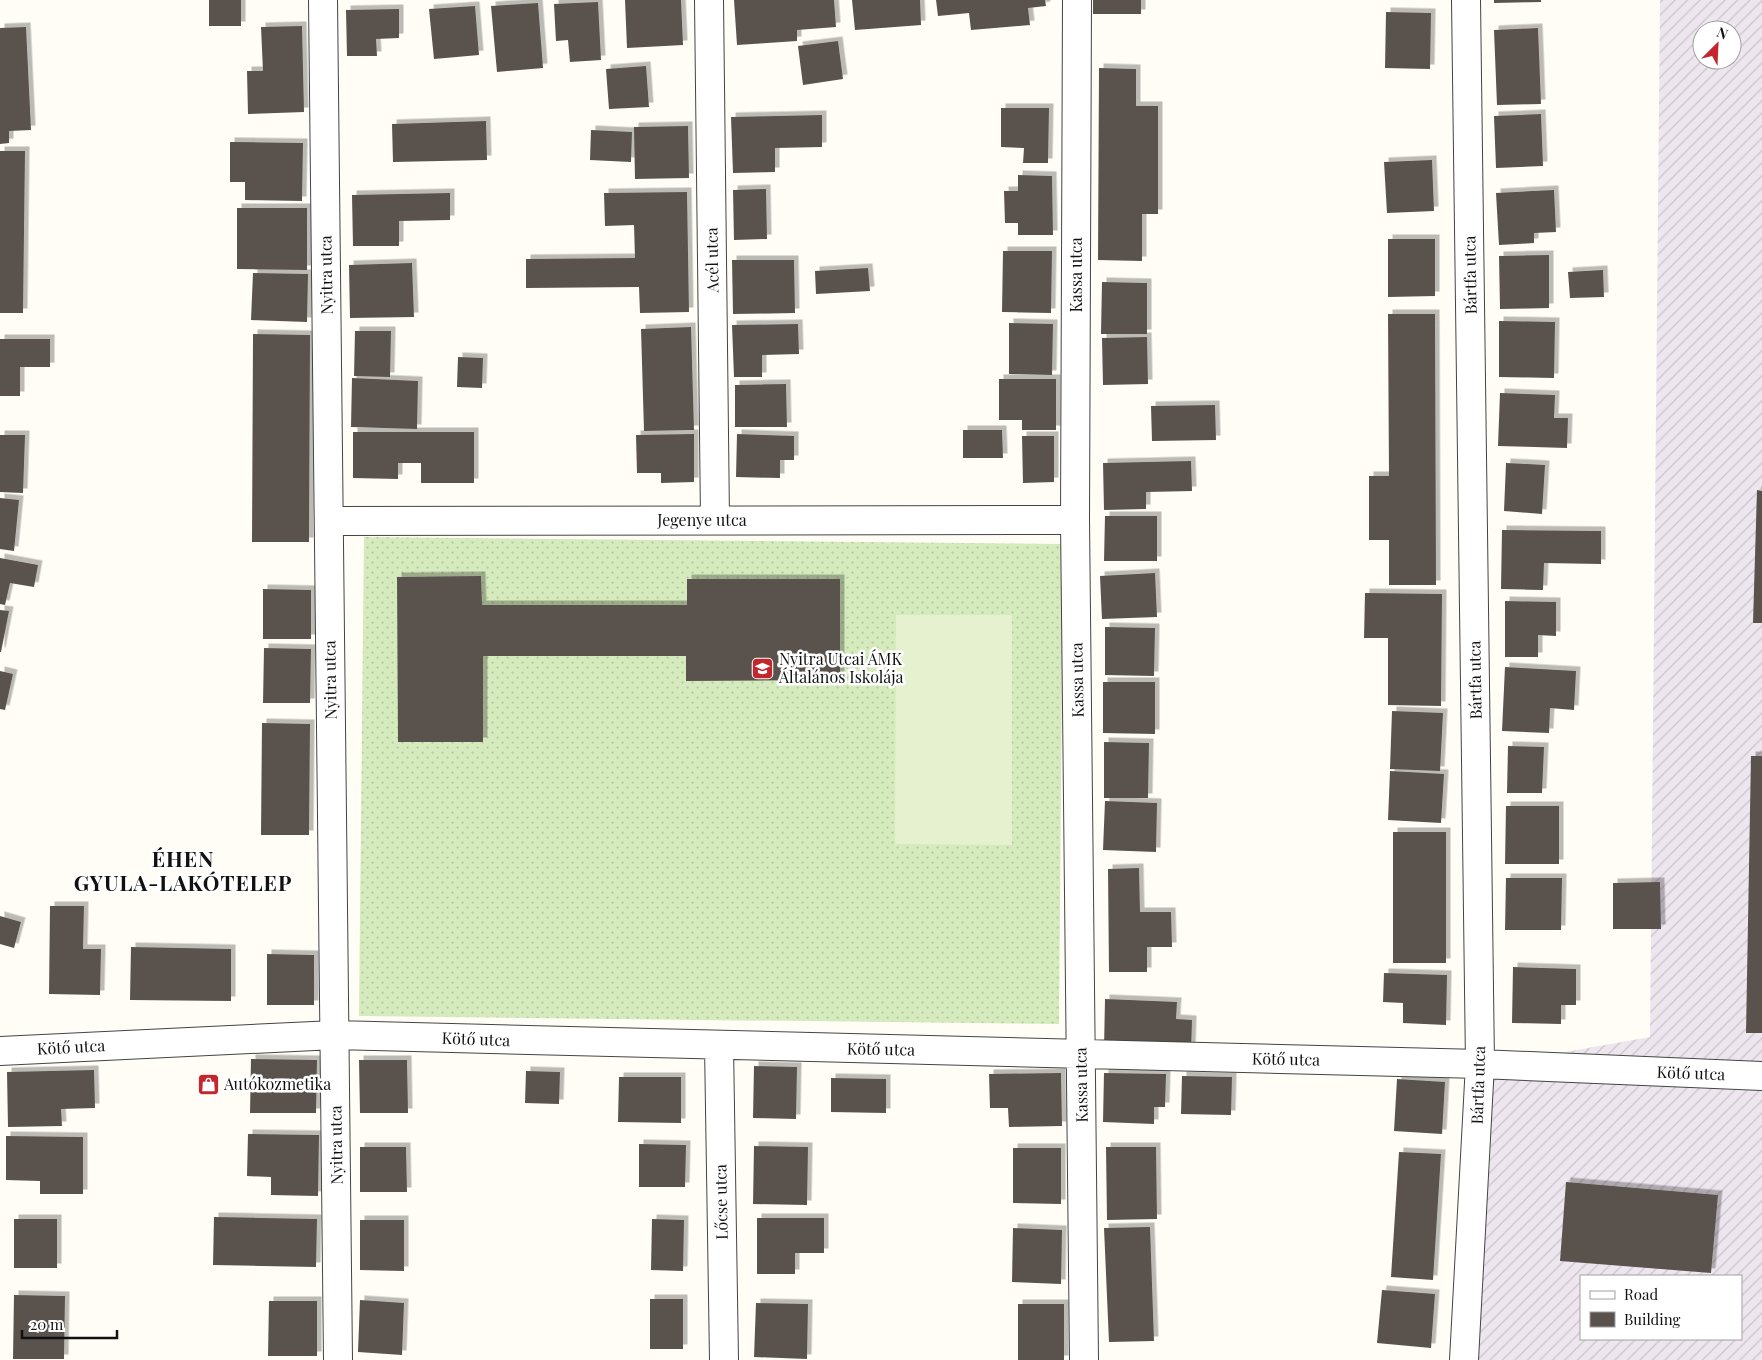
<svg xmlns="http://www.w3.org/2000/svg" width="1762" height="1360" viewBox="0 0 1762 1360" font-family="'Playfair Display',serif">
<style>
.industrial{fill:url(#industrial-furrows);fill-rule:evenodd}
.grass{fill:url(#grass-dots)}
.pitch{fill:#e6f2cf}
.building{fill:#5a524d;filter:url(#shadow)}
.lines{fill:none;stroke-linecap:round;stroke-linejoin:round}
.street-casing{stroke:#444;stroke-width:30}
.street{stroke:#fff;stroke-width:28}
.labels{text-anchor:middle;stroke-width:5;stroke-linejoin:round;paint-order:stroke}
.street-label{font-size:16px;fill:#111;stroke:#fff}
.poi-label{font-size:16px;fill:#111;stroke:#fff;text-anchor:start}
.district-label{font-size:21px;font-weight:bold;letter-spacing:1px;fill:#111;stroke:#fff}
</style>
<defs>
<pattern id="industrial-furrows" width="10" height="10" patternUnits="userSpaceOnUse" patternTransform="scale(1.25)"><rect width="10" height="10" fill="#eee6ef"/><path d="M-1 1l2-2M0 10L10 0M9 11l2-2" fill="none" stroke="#cbc4cc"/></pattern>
<pattern id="grass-dots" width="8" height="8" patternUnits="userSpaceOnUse" patternTransform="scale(1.25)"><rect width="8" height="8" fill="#d5ebbd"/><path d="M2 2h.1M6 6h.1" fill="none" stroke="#b6c8a1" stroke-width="1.8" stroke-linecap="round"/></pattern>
<filter id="shadow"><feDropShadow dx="4.5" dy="-4.5" stdDeviation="0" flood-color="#0004"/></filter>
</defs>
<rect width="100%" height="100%" fill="#fffdf5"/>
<!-- industrial -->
<path class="industrial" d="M 1660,0 L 1762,0 L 1762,1360 L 1473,1360 L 1485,1066 L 1650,1037 ZM 1702,30 L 1732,30 L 1732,60 L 1702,60 ZM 1581,1276 L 1741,1276 L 1741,1339 L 1581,1339 Z"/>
<!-- grass -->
<path class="grass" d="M 364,537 L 1063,544 L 1059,1024 L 359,1016 Z"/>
<!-- pitch -->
<path class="pitch" d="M 896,615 L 1012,615 L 1012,845 L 895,844 Z"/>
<!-- building -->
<path class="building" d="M 209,0 L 241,0 L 241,26 L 209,26 Z
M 625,0 L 681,0 L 683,45 L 627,48 Z
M 734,0 L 834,0 L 836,27 L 797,30 L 797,41 L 737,45 Z
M 852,0 L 920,0 L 921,25 L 855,30 Z
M 936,0 L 1045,0 L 1046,6 L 1028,8 L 1030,25 L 971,30 L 969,13 L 938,16 Z
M 1093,0 L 1141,0 L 1141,14 L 1093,14 Z
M 1494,0 L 1541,0 L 1541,2 L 1494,3 Z
M 598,2 L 601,60 L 570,62 L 568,40 L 556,41 L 554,4 Z
M 538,3 L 543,68 L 497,72 L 491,6 Z
M 475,6 L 479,55 L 434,59 L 429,9 Z
M 399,9 L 399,38 L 376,39 L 377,56 L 347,56 L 346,10 Z
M 1386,12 L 1431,13 L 1430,69 L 1385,68 Z
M 302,26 L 304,112 L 248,114 L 247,71 L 263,71 L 261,27 Z
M 26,27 L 31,130 L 9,131 L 9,143 L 0,144 L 0,28 Z
M 1538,28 L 1541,104 L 1497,105 L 1494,30 Z
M 838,41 L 843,79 L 803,85 L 798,46 Z
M 646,66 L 649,107 L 609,109 L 606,69 Z
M 1099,68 L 1136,69 L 1136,106 L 1158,106 L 1158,214 L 1142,214 L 1142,261 L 1098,260 Z
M 1001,108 L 1049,108 L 1048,163 L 1023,163 L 1024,148 L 1001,147 Z
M 1541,114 L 1543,166 L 1496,168 L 1494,116 Z
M 822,115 L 822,147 L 775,148 L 775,172 L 733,173 L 731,117 Z
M 486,121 L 487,160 L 393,162 L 392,124 Z
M 688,126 L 689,178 L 635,179 L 634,127 Z
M 591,130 L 632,132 L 631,162 L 590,160 Z
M 230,142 L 303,143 L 302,201 L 245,200 L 245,182 L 230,182 Z
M 0,151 L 25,151 L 23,313 L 0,313 Z
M 1432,160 L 1434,211 L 1387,213 L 1384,162 Z
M 1018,175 L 1052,176 L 1053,235 L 1018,235 L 1018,223 L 1005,223 L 1004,191 L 1018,191 Z
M 766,189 L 767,239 L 734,240 L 733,190 Z
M 1554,190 L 1556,232 L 1534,233 L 1534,243 L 1499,245 L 1496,193 Z
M 687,192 L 689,312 L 640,313 L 639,287 L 526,288 L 526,259 L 635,258 L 634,225 L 605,226 L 604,193 Z
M 450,193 L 450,220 L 399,221 L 399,246 L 353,246 L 352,195 Z
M 237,208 L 307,208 L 307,270 L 237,269 Z
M 1388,239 L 1435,239 L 1435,296 L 1388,297 Z
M 1003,251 L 1052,251 L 1051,313 L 1002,312 Z
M 1549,255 L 1549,308 L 1500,309 L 1499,256 Z
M 732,260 L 794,260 L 795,313 L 733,314 Z
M 412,263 L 414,317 L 350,318 L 349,265 Z
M 868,268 L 870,291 L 816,294 L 815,271 Z
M 1603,270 L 1604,297 L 1570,298 L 1568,272 Z
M 253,273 L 308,274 L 307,322 L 251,320 Z
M 1102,282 L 1147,283 L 1147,334 L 1101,334 Z
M 1388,314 L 1435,314 L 1436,585 L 1389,585 L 1389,540 L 1369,540 L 1369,476 L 1389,476 Z
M 1499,321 L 1555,322 L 1554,378 L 1499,377 Z
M 1009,323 L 1053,324 L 1052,375 L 1009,374 Z
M 798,324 L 799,354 L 762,355 L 762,377 L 734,377 L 732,325 Z
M 691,327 L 694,430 L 644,431 L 641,329 Z
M 355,331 L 391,331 L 390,377 L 354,376 Z
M 253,334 L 310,335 L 309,542 L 252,542 Z
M 1147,337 L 1148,384 L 1103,385 L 1102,338 Z
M 0,339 L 50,339 L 50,367 L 20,367 L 20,396 L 0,396 Z
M 458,357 L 483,358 L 482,388 L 457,387 Z
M 352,378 L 418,381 L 417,429 L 351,427 Z
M 999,379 L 1056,379 L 1056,430 L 1022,430 L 1022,420 L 999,420 Z
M 786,384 L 787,427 L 735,427 L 735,385 Z
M 1500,393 L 1555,395 L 1554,418 L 1568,418 L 1567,448 L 1498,446 Z
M 1215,405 L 1216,440 L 1152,441 L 1151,406 Z
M 963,430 L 1002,430 L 1003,458 L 963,458 Z
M 353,432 L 474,432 L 474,483 L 421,483 L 421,463 L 398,463 L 398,479 L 353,478 Z
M 694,434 L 694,482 L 661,483 L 661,473 L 637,473 L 636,435 Z
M 737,434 L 794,436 L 794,460 L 780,460 L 780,478 L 736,477 Z
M 0,435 L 25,435 L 23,493 L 0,492 Z
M 1022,436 L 1054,436 L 1054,482 L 1023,483 Z
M 1191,461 L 1192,491 L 1146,492 L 1146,509 L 1104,510 L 1103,463 Z
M 1506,463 L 1545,465 L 1542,514 L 1504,511 Z
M 1757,490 L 1762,491 L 1762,623 L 1753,623 Z
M 0,498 L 19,500 L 14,551 L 0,549 Z
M 1105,516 L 1157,516 L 1157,561 L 1104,561 Z
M 1502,530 L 1601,531 L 1601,564 L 1544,563 L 1543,590 L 1501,589 Z
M 0,558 L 38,565 L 34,587 L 10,583 L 5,605 L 0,604 Z
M 1155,573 L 1157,617 L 1102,619 L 1100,576 Z
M 481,576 L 482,605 L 687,605 L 687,579 L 840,579 L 840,680 L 686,681 L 686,656 L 483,656 L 483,742 L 398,742 L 397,577 Z
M 263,589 L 311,590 L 311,639 L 263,639 Z
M 1365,593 L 1442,594 L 1441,706 L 1388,705 L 1388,638 L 1364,638 Z
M 1505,601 L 1556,602 L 1556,636 L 1538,635 L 1538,657 L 1505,657 Z
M 0,610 L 9,611 L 1,652 L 0,652 Z
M 1105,627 L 1155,628 L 1154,676 L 1105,675 Z
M 264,648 L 311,649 L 310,703 L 263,703 Z
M 1505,667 L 1576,671 L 1574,710 L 1550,708 L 1549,733 L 1502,731 Z
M 0,671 L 13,674 L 5,710 L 0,709 Z
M 1103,682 L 1155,682 L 1155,734 L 1103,733 Z
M 1392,711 L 1443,713 L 1440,771 L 1390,769 Z
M 262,723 L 310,724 L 309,835 L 261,835 Z
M 1104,742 L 1149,743 L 1148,798 L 1104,798 Z
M 1508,746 L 1544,747 L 1542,793 L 1507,793 Z
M 1751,756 L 1762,756 L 1762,1033 L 1746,1033 Z
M 1390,771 L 1444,774 L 1441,823 L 1388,820 Z
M 1105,801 L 1157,803 L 1156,852 L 1103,850 Z
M 1506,806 L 1559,806 L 1559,864 L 1505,864 Z
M 1393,832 L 1446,832 L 1446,963 L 1393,963 Z
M 1139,868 L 1140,912 L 1171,912 L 1172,947 L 1147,947 L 1147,972 L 1109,972 L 1108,869 Z
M 1506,878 L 1562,878 L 1561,930 L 1505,930 Z
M 1660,882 L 1661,929 L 1613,929 L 1613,883 Z
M 50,906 L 84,906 L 83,949 L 101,949 L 100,995 L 49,994 Z
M 0,916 L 21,922 L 14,948 L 0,944 Z
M 131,947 L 231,949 L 231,1001 L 130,1000 Z
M 267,954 L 314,955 L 314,1005 L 267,1005 Z
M 1513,967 L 1576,969 L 1576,1005 L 1561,1005 L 1561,1024 L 1512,1023 Z
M 1384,973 L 1447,975 L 1446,1025 L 1403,1023 L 1403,1003 L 1383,1002 Z
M 1105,999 L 1177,1002 L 1176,1019 L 1192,1020 L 1191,1053 L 1104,1049 Z
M 251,1059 L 317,1060 L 316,1113 L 250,1113 Z
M 359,1060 L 407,1060 L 408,1113 L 360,1113 Z
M 754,1066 L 797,1067 L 796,1119 L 753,1118 Z
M 94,1070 L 95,1108 L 61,1109 L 62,1126 L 8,1127 L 7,1072 Z
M 526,1071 L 560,1072 L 559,1104 L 525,1103 Z
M 1061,1073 L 1062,1126 L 1009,1127 L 1008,1108 L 990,1108 L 989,1074 Z
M 1104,1073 L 1166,1074 L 1165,1107 L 1154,1107 L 1154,1124 L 1103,1122 Z
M 1182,1076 L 1232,1077 L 1231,1115 L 1181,1114 Z
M 619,1077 L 681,1077 L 681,1123 L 618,1122 Z
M 831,1078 L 886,1079 L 886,1113 L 831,1112 Z
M 1397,1079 L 1445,1082 L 1442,1134 L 1394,1131 Z
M 248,1134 L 319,1135 L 318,1196 L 271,1195 L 271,1177 L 247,1176 Z
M 6,1136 L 83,1137 L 83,1194 L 40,1194 L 40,1181 L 6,1180 Z
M 639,1144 L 686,1145 L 685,1187 L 639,1187 Z
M 754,1146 L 808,1147 L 807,1205 L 753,1204 Z
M 360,1147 L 406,1147 L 407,1192 L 360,1192 Z
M 1106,1147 L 1156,1147 L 1157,1219 L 1107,1220 Z
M 1013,1148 L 1061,1148 L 1061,1204 L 1013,1203 Z
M 1399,1152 L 1441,1154 L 1433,1280 L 1391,1277 Z
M 1566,1182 L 1718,1195 L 1711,1273 L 1560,1261 Z
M 214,1217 L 317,1219 L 316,1267 L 213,1265 Z
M 757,1218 L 824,1218 L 824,1253 L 795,1253 L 795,1274 L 757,1274 Z
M 14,1219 L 57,1219 L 57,1268 L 14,1268 Z
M 652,1219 L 684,1220 L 683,1271 L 651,1270 Z
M 360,1220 L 404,1220 L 404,1271 L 360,1270 Z
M 1150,1227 L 1154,1341 L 1109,1342 L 1104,1228 Z
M 1013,1228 L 1062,1230 L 1061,1284 L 1012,1282 Z
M 1382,1290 L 1435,1294 L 1431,1348 L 1377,1343 Z
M 14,1295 L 65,1296 L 64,1359 L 13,1359 Z
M 650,1299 L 683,1299 L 683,1349 L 650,1349 Z
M 360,1300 L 404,1303 L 402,1355 L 358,1352 Z
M 269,1301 L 317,1301 L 317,1356 L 268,1356 Z
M 756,1303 L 808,1304 L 807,1359 L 754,1357 Z
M 1018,1304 L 1064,1304 L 1064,1360 L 1018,1360 Z"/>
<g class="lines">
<defs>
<path id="street" d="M 323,0 L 338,1360
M 709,0 L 715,520
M 1077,0 L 1075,520 L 1084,1360
M 329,521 L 1075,520
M 719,1045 L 724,1360
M 0,1051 L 335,1035 L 1480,1064 L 1762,1076
M 1464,1360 L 1480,1064 L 1466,0"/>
</defs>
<!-- street casing -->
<use href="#street" class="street-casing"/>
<!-- street -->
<use href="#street" class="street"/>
</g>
<!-- icons -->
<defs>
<symbol id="school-square" viewBox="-11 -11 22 22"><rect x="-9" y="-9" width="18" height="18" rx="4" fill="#c4262e" stroke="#fff"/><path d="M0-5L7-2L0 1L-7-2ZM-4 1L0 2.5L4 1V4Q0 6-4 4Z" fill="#fff"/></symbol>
<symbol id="shop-square" viewBox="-11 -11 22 22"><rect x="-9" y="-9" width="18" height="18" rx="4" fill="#c4262e" stroke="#fff"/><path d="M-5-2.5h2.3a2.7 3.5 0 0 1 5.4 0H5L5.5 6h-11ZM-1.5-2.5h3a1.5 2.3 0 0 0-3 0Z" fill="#fff"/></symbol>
</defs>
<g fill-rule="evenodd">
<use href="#school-square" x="750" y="656" width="25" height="25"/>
<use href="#shop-square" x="196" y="1072" width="25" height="25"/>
</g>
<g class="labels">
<!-- street labels -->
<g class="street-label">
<text transform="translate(712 260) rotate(-91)" y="6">Acél utca</text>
<text transform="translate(326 275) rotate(-91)" y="6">Nyitra utca</text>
<text transform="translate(1076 275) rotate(-90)" y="6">Kassa utca</text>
<text transform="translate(1470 275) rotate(-91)" y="6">Bártfa utca</text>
<text x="702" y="526">Jegenye utca</text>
<text transform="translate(330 680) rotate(-91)" y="6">Nyitra utca</text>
<text transform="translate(1077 680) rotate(-91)" y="6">Kassa utca</text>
<text transform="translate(1475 680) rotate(-91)" y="6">Bártfa utca</text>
<text transform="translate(476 1039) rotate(2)" y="6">Kötő utca</text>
<text transform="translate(71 1047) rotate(-3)" y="6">Kötő utca</text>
<text transform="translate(881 1049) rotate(1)" y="6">Kötő utca</text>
<text transform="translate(1286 1059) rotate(1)" y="6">Kötő utca</text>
<text transform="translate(1691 1073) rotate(2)" y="6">Kötő utca</text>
<text transform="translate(1081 1085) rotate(-91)" y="6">Kassa utca</text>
<text transform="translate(1478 1085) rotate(-88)" y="6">Bártfa utca</text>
<text transform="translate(336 1145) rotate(-91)" y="6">Nyitra utca</text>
<text transform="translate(721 1202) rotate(-91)" y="6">Lőcse utca</text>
</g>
<!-- poi labels -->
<g class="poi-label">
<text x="779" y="665">Nyitra Utcai ÁMK<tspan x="779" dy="18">Általános Iskolája</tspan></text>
<text x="224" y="1090">Autókozmetika</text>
</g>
<!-- district labels -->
<g class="district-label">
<text x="183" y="867">ÉHEN<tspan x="183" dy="24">GYULA-LAKÓTELEP</tspan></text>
</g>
</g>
<!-- legend -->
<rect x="1580" y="1275" width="162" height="65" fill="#ffffff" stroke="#a0a0a0"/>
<rect x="1590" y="1291" width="25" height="8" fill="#ffffff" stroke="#a0a0a0"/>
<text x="1624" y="1300" font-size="15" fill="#111111">Road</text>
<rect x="1590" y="1312" width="25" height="15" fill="#5a524d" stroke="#a0a0a0"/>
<text x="1624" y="1325" font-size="15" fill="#111111">Building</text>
<!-- north arrow -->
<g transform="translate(1717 45) rotate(24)"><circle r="24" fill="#ffffff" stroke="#a0a0a0"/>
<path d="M0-4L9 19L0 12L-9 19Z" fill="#c4262e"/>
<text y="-8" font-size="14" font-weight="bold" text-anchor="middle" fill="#111111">N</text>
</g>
<!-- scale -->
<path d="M22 1330v8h95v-8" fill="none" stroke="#111111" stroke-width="2.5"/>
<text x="30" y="1330" font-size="15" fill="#111111" stroke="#ffffff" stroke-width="4" paint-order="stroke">20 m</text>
</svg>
